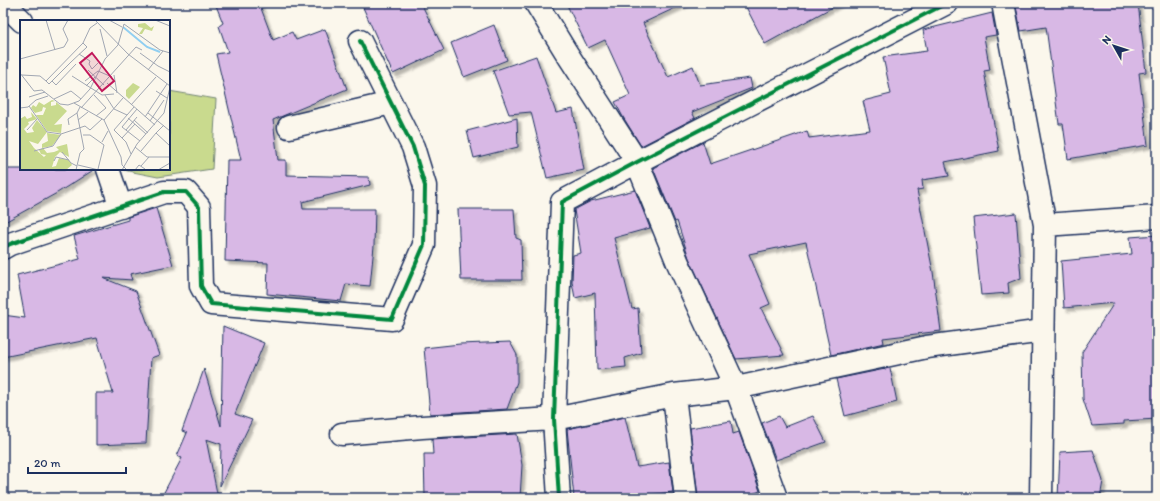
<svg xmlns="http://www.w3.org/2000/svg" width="1160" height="501" viewBox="0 0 1160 501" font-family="Itim,sans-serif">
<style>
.green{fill:#c9da8e;stroke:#728476}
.building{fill:#d8b8e5;stroke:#1b2f5e;filter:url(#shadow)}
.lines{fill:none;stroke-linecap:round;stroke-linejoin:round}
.street-casing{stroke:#1b2f5e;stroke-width:25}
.street{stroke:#fbf7ec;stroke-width:22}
.cycleway-casing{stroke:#fbf7ec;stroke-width:6}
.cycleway{stroke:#00873e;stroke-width:4}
.inset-river{fill:none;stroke:#91cff1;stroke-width:2}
.inset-road{fill:none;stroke:#a1a7b3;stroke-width:1}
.view{fill:#c2185b;fill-opacity:0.15;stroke:#c2185b;stroke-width:2}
.inset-edge{fill:none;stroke:#1b2f5e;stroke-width:2}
</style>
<defs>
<filter id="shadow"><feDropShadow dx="3.5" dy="3.5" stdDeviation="1" flood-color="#0004"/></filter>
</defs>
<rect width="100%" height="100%" fill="#fbf7ec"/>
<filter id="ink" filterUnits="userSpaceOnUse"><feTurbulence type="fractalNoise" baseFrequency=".025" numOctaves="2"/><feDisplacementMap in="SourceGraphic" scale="8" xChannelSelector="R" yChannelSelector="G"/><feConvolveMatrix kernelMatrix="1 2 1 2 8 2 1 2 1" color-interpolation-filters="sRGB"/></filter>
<g filter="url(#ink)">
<!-- green -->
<path class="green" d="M 169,91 L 216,99 L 212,169 L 158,177 L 123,170 L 169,169 Z"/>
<!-- building -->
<path class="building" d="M 215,3 L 259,3 L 273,40 L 292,32 L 296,40 L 325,29 L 347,89 L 273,120 L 278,160 L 286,160 L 286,175 L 369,177 L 370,185 L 302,202 L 303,209 L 375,209 L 374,246 L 370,286 L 346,284 L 341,301 L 267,294 L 268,263 L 225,261 L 227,160 L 241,160 L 216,54 L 228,52 L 219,26 L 223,23 Z
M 361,3 L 421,3 L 444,50 L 393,74 Z
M 566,3 L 686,3 L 643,23 L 668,77 L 693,66 L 700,85 L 750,78 L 752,88 L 692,112 L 695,118 L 641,146 L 623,117 L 615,102 L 630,95 L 605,40 L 588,48 Z
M 744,3 L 840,3 L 765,44 Z
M 1032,3 L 1138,3 L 1146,72 L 1139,73 L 1148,145 L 1068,159 L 1063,124 L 1059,124 L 1046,27 L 1021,31 L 1016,7 Z
M 992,13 L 996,35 L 984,37 L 990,70 L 984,71 L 999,151 L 945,162 L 949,176 L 922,180 L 923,189 L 917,190 L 933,272 L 941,331 L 883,338 L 884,343 L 831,355 L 806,242 L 749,254 L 770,304 L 761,308 L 784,355 L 736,359 L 689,258 L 677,221 L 675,222 L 653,168 L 703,142 L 710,164 L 807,131 L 809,138 L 870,130 L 863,101 L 891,94 L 883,57 L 927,51 L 923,30 Z
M 494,25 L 507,60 L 464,77 L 451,43 Z
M 536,56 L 556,113 L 573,109 L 584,170 L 547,178 L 531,112 L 509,114 L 493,71 Z
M 517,118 L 518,147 L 474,158 L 467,131 Z
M 3,169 L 95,169 L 57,193 L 3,223 Z
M 635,190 L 650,228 L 614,238 L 632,309 L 638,308 L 641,353 L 625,358 L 626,367 L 597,370 L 595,293 L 575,298 L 572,282 L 573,255 L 581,253 L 574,210 L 591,201 Z
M 156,208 L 173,265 L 130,274 L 132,280 L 103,278 L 136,291 L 159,355 L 151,358 L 146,443 L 96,445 L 96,393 L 113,393 L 97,338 L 3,357 L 3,315 L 25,318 L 17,275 L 80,259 L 74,236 L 128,220 L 128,217 Z
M 458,209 L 514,209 L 516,238 L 521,240 L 522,280 L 461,280 Z
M 1016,213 L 1021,278 L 1008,283 L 1009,293 L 981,295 L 973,218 Z
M 1157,235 L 1157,419 L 1124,421 L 1124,424 L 1092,426 L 1083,399 L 1082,352 L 1114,303 L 1064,308 L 1061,261 L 1132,254 L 1130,237 Z
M 223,326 L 264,343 L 235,414 L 252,420 L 220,486 L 221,444 L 206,439 L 218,498 L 161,498 L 182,458 L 177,456 L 187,433 L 182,431 L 204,369 L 221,426 Z
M 510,342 L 517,355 L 517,382 L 507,409 L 430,414 L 424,348 L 460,344 Z
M 890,368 L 897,402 L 845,416 L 836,379 Z
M 779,416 L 785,427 L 813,416 L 826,442 L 776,460 L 762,423 Z
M 625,417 L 637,467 L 669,462 L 673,492 L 625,498 L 574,498 L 567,429 Z
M 731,421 L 733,434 L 739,432 L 760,491 L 742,498 L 698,498 L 690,428 Z
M 517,434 L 522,465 L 520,498 L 425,498 L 424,454 L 433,454 L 432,439 Z
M 1093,450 L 1103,481 L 1100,498 L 1058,498 L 1060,452 Z"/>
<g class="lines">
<defs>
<path id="street" d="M 4,3 L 22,21
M 536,3 L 566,52 L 637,162 L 678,263 L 736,388 L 776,498
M 1003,3 L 1045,225 L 1041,498
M 289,127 L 391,103
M 108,169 L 121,207
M 1045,225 L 1157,217
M 3,248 L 10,244 L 164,192 L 186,192 L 199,207 L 201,286 L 211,304 L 392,319 L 424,245 L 425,186 L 413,147 L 360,41
M 674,395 L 686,498
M 342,434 L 422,427 L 554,419 L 674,395 L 736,388 L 927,347 L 1043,331
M 559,498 L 554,419 L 562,202 L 637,162 L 947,3"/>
</defs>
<!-- street casing -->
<use href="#street" class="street-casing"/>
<!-- street -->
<use href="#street" class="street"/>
<defs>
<path id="cycleway" d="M 3,248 L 10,244 L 164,192 L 186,192 L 199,207 L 201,286 L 211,304 L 392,319 L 424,245 L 425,186 L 413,147 L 360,41
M 559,498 L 554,419 L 562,202 L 637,162 L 947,3"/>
</defs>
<!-- cycleway casing -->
<use href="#cycleway" class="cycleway-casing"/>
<!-- cycleway -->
<use href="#cycleway" class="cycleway"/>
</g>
</g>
<!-- overview -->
<g transform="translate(20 20)">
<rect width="150" height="150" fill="#fbf7ec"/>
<path d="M 125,3 L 131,8 L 134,6 L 132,11 L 125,9 L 122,14 L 119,14 L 123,8 L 118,7 L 118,4 ZM 113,63 L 120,67 L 109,79 L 106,76 L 106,70 ZM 32,80 L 35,81 L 31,82 L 31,86 L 36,85 L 36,82 L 47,91 L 34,105 L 42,104 L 41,113 L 27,111 L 16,95 L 23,95 L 26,88 L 23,87 L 22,91 L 15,93 L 11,88 L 13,85 L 16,87 L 19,82 L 24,85 ZM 11,92 L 17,99 L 8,102 L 9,104 L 4,109 L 7,113 L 14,112 L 12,108 L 17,100 L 27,112 L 18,124 L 9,121 L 14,128 L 24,137 L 26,135 L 21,134 L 19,130 L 23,128 L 27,133 L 34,132 L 39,130 L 36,127 L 47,124 L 49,137 L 40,132 L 35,137 L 32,147 L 36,146 L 39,138 L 49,140 L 52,145 L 46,150 L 0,150 L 0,99 L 5,96 L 7,99 L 12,97 ZM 27,113 L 41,115 L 32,126 L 22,128 L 22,124 L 28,121 Z" fill="#c9da8e"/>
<path class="inset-river" d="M 103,7 L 127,27 L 140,32"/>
<path class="inset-road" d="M 26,0 L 35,30M 75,0 L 108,34 L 150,66M 89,0 L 102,7M 135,0 L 150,6M 80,9 L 87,36M 120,33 L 138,46 L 150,52M 59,34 L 70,41 L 69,44 L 72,49 L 78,43M 0,39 L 44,27 L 48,20 L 43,9 L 48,0M 68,50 L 84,65M 128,50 L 143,31M 0,53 L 14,71 L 22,70 L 40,84 L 48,85 L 59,81 L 70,69 L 85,39 L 98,25 L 104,4 L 140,30 L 150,33M 2,55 L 20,56 L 26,61 L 63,23 L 70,8 L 77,3M 94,55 L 97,73M 52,56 L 82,75 L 94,74M 26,61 L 29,64 L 51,42 L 67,27 L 63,23M 32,61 L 36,65 L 56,44M 65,61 L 78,51 L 92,57M 87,63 L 135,105M 66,66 L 75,57M 136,71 L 147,78M 74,75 L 86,88 L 76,96M 85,75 L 94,89 L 107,95M 9,77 L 25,72M 34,79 L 51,71 L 61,79M 54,83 L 84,100 L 101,137 L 102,145 L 107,150M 111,85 L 136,57M 9,86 L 27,112 L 41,114 L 65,106 L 70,110 L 82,99M 0,88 L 8,87 L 16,80 L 28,76M 61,88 L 116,27 L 122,30M 117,89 L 102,107 L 120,121M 128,93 L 150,111M 125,97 L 147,64M 108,98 L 126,114M 58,100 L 68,92M 84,100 L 103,78M 114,100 L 128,113M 130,101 L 144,80M 49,105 L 48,99 L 57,93M 144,105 L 136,113 L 150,126M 7,110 L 17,99M 106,110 L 117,97M 63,115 L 70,115 L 84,125 L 78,149M 102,118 L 115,104M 82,122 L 88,111M 115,127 L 127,137 L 150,137M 14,131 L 33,126 L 41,114M 121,131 L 136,113M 42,132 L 51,143 L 57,146M 111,134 L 106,122 L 94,110 L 114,87M 34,141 L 36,137 L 49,140M 58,145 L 79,150M 121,146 L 129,137M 56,150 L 60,133 L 64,129 L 57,93 L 60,87M 102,150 L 117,124 L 144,93 L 150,67M 115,150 L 119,145 L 125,149M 138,150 L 150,143"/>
<path class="view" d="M 72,33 L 94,61 L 82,71 L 60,43 Z"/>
<rect width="150" height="150" class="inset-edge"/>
</g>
<!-- margin -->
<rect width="1160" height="501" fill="none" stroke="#fbf7ec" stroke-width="16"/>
<rect x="8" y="8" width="1144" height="485" fill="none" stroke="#1b2f5e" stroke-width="1.5" filter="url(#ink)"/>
<!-- north arrow -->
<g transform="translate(1114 46) rotate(309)" stroke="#fbf7ec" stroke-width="3" paint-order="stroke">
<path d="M0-3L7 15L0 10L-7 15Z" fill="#1b2f5e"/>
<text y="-6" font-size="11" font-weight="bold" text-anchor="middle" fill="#1b2f5e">N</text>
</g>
<!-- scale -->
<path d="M28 467v6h98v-6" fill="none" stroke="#1b2f5e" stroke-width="2"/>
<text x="34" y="467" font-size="12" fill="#1b2f5e" stroke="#fbf7ec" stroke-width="3" paint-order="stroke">20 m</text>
</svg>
